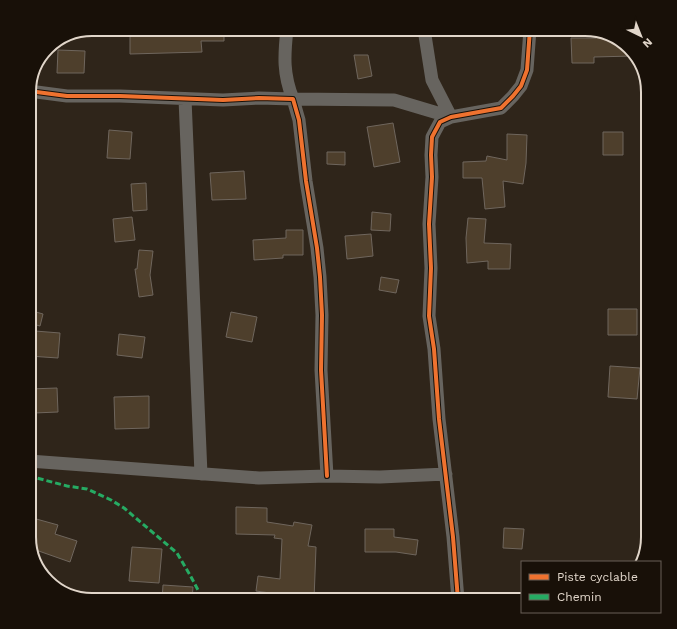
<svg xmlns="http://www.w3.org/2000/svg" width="677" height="629" viewBox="0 0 677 629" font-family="'Work Sans',sans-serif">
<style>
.building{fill:#4e3f2c;stroke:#6f665d}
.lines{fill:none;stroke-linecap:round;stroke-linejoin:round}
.street{stroke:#67645f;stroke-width:13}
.quiet{stroke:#26ab63;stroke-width:3;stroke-dasharray:6 3;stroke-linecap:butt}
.cycleway-casing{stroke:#181008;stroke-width:6}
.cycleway{stroke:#ef722f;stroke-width:4}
.rim{fill:none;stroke:#e1d6ca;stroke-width:2}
</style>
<rect width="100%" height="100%" fill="#2f251a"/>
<!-- building -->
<path class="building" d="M 130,29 L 151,29 L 151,36 L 179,35 L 179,29 L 224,29 L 224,41 L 201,41 L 202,52 L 130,54 Z
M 596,32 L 630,48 L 633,56 L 594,57 L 594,63 L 572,63 L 571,38 L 596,38 Z
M 58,50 L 85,51 L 84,73 L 57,73 Z
M 354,55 L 368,55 L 372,76 L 358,79 Z
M 393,123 L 400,162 L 374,167 L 367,127 Z
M 109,130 L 132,132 L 130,159 L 107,158 Z
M 603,132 L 623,132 L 623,155 L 603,155 Z
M 507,134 L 527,135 L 526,163 L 523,184 L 503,181 L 505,207 L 485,209 L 482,178 L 463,178 L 463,162 L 486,161 L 487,156 L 507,160 Z
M 327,152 L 345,152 L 345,165 L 327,164 Z
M 244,171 L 246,199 L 212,200 L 210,173 Z
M 146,183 L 147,210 L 133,211 L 131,184 Z
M 372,212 L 391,214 L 390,231 L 371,230 Z
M 132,217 L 135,240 L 115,242 L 113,219 Z
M 468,218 L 486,219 L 484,243 L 511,244 L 510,269 L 488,269 L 488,261 L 467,263 L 466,238 Z
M 286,230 L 303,230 L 303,255 L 283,255 L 283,258 L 254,260 L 253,240 L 286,238 Z
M 371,234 L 373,256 L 347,259 L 345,236 Z
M 139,250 L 153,251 L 150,275 L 153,295 L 139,297 L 135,269 L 137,269 Z
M 381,277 L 399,280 L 396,293 L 379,290 Z
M 608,309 L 637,309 L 637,335 L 608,335 Z
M 29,310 L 43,314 L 40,326 L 29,323 Z
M 231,312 L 257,317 L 252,342 L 226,337 Z
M 35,331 L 60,333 L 58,358 L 29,356 L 29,346 L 35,345 Z
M 119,334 L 145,337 L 142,358 L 117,355 Z
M 610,366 L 640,368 L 637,399 L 608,397 Z
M 57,388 L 58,412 L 34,413 L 34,410 L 29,411 L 29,389 Z
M 149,396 L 149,428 L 115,429 L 114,397 Z
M 236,507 L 267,508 L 267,522 L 293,526 L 294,522 L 312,525 L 308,546 L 316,547 L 314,600 L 283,600 L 284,595 L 256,591 L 258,576 L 280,579 L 282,539 L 274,538 L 275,535 L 236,534 Z
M 29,517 L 58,525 L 55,534 L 77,541 L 70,562 L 33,549 L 29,541 Z
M 504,528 L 524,529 L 522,549 L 503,548 Z
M 365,529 L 394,529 L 394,537 L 418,540 L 416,555 L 396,552 L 365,552 Z
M 132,547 L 162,549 L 159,583 L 129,581 Z
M 163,585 L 193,587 L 192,600 L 162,600 Z"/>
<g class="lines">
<!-- street -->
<path class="street" d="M 287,29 C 284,56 283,74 293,99 L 394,100 L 451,117
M 424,29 L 432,80 L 451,117
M 29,91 L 67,96 L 120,96 L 223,100 L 259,98 L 293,99 L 299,120 L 306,181 L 317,248 L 320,277 L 322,315 L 321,370 L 327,476
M 185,99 L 201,474
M 29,461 L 259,478 L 327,476 L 380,477 L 446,474
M 458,600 L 453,537 L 439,419 L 434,349 L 429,316 L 431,268 L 429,224 L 432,177 L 431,155 L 432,137 L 440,122 L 451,117 L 501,108 L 513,96 L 521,86 L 527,70 L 530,29"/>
<!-- quiet -->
<path class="quiet" d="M 29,476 L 67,486 L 87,489 L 111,500 L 124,508 L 177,553 L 190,575 L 198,590 L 200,600"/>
<defs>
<path id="cycleway" d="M 29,91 L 67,96 L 120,96 L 223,100 L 259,98 L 293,99 L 299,120 L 306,181 L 317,248 L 320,277 L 322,315 L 321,370 L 327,476
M 458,600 L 453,537 L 439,419 L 434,349 L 429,316 L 431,268 L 429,224 L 432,177 L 431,155 L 432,137 L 440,122 L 451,117 L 501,108 L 513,96 L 521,86 L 527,70 L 530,29"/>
</defs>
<!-- cycleway casing -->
<use href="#cycleway" class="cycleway-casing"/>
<!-- cycleway -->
<use href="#cycleway" class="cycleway"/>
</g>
<!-- crop -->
<path d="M0 0H677V629H0ZM92 36H585A56 56 0 0 1 641 92V537A56 56 0 0 1 585 593H92A56 56 0 0 1 36 537V92A56 56 0 0 1 92 36Z" fill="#181008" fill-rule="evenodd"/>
<path class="rim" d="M92 36H585A56 56 0 0 1 641 92V537A56 56 0 0 1 585 593H92A56 56 0 0 1 36 537V92A56 56 0 0 1 92 36Z"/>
<!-- legend -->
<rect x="521" y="561" width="140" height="52" fill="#181008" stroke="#685f56"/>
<rect x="529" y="574" width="20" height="6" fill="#ef722f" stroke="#685f56"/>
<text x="557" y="581" font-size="12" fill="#e1d6ca">Piste cyclable</text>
<rect x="529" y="594" width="20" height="6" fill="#26ab63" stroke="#685f56"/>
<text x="557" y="601" font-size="12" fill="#e1d6ca">Chemin</text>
<!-- north arrow -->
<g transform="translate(641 36) rotate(137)" stroke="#181008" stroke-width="3" paint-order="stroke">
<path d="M0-3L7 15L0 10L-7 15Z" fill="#e1d6ca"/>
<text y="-6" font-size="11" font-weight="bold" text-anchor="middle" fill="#e1d6ca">N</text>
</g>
</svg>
